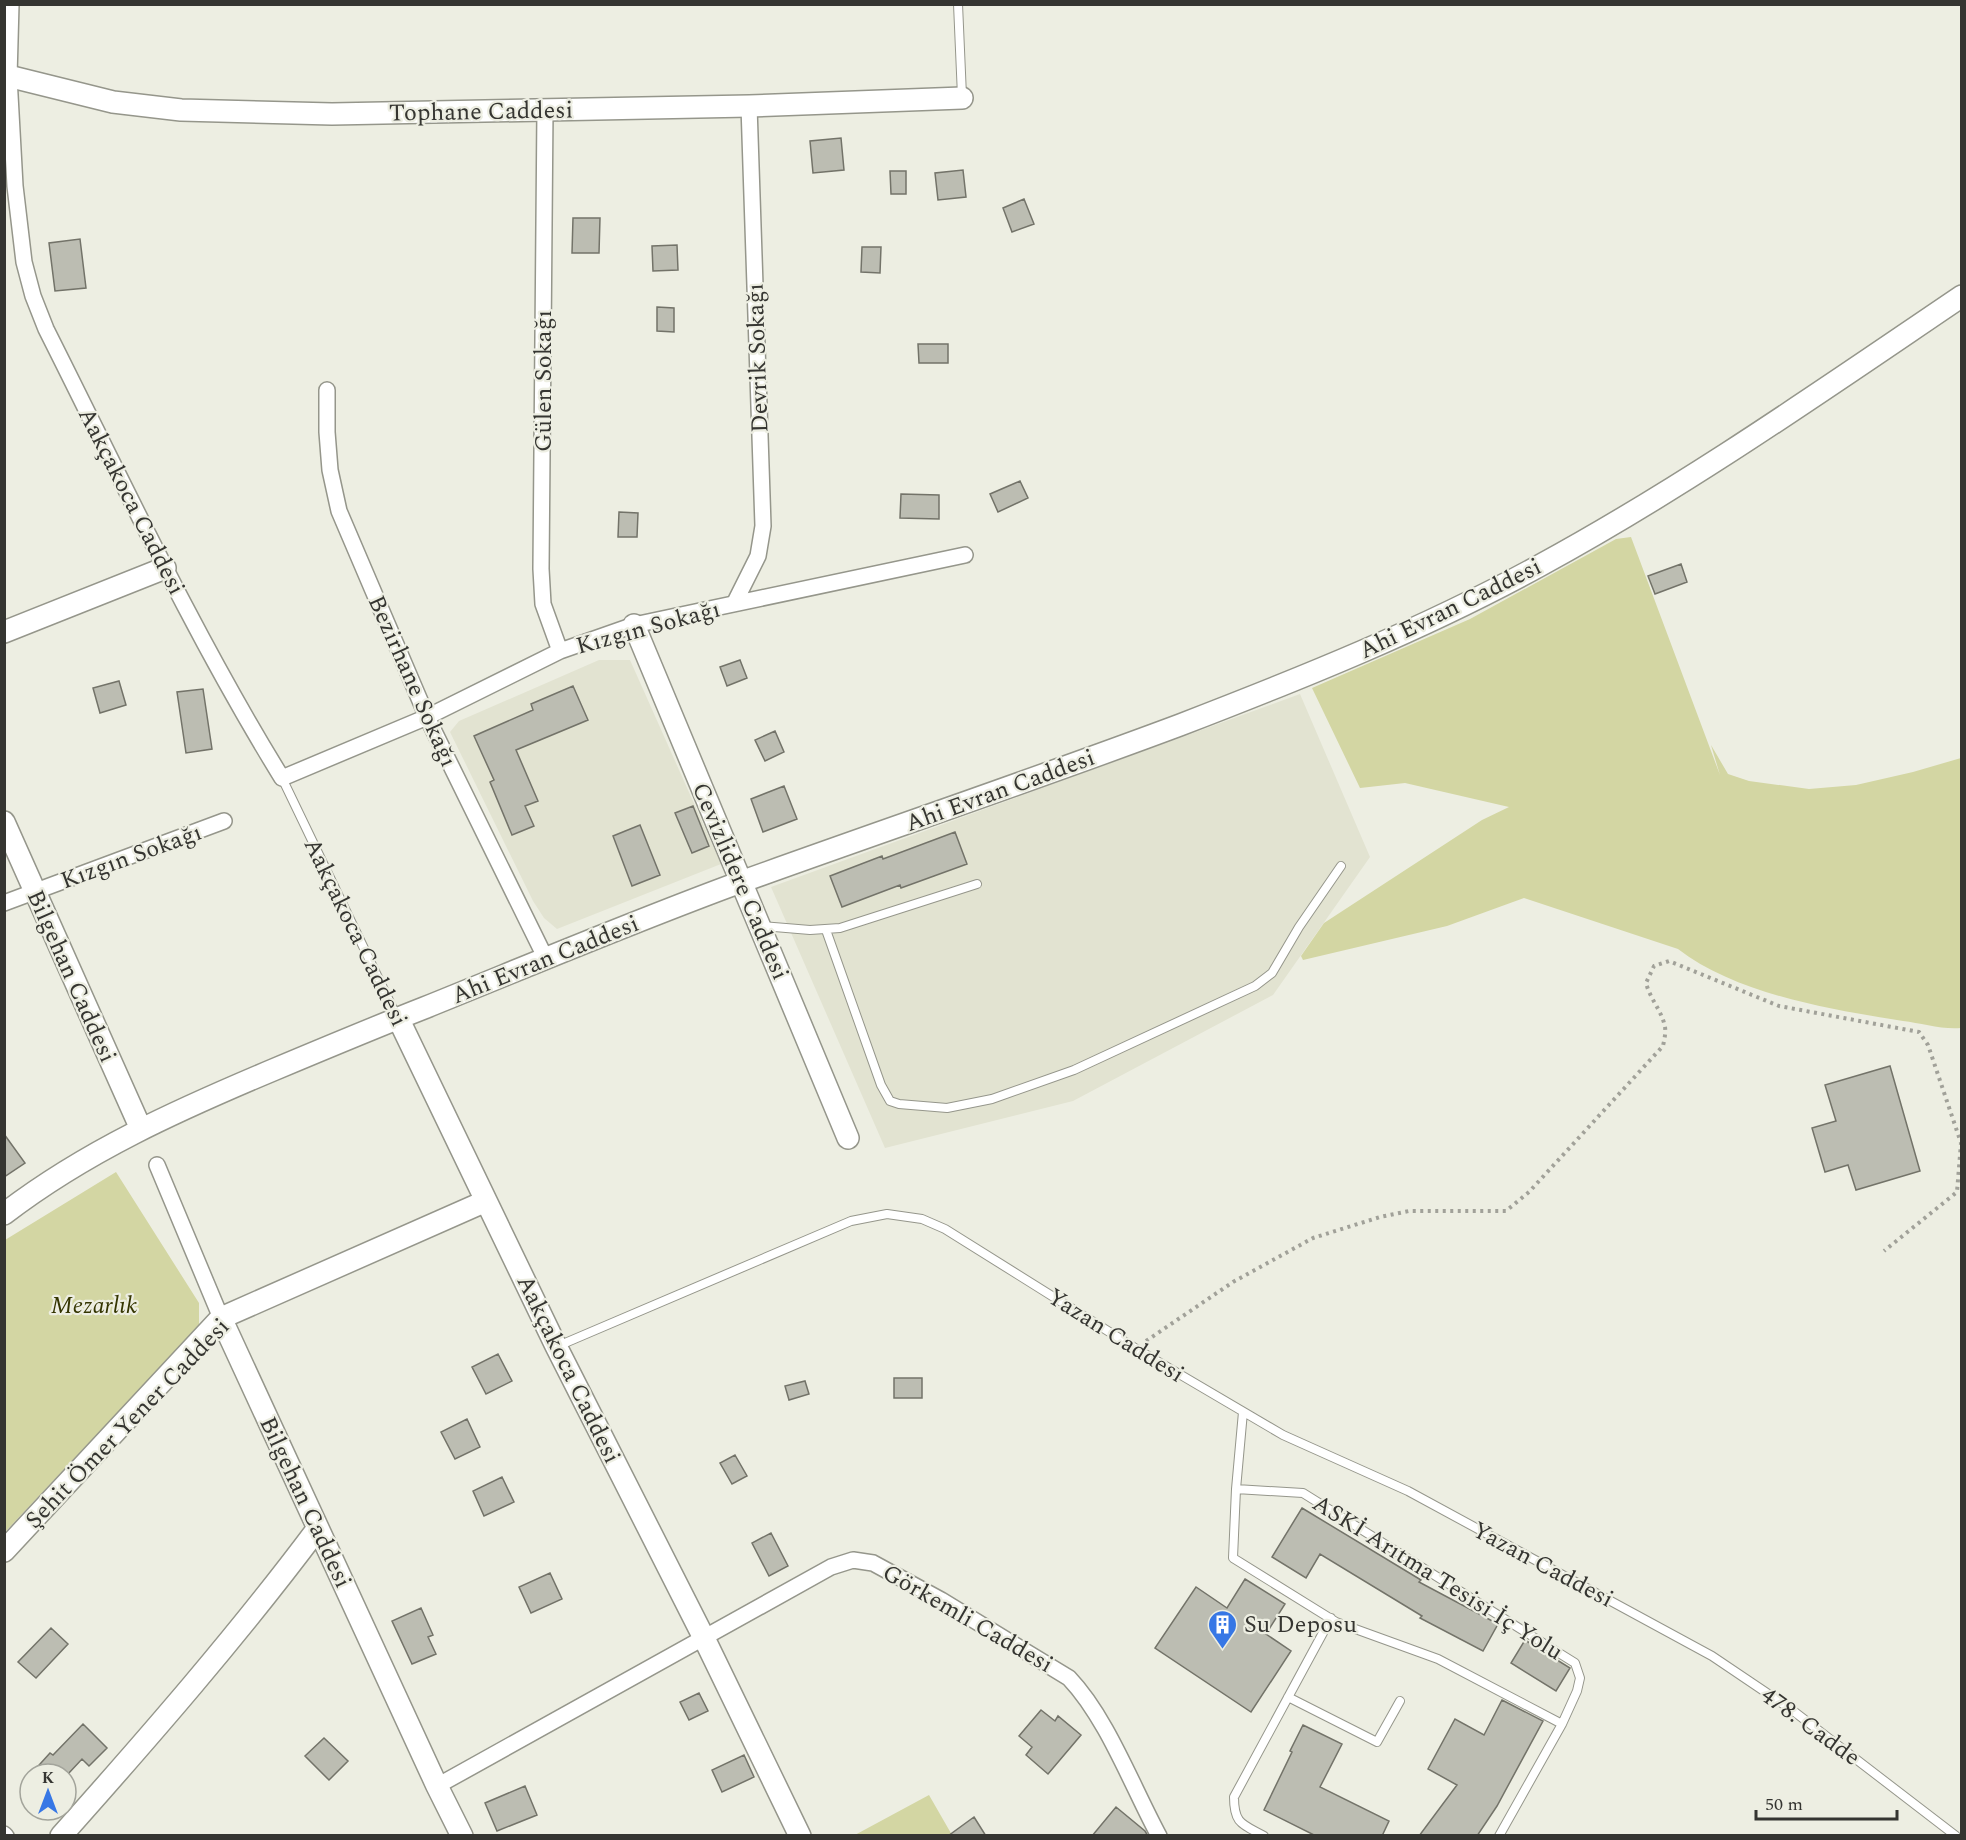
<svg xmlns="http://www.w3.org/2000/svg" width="1966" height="1840" viewBox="0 0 1966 1840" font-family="Spectral,serif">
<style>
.built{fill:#e2e3d1}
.green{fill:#d3d6a3}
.building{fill:#bcbdb2;stroke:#737369;stroke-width:1.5}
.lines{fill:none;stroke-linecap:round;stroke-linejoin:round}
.lane-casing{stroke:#95968b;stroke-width:10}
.street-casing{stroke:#95968b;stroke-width:18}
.secondary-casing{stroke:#95968b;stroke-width:24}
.path{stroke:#a1a199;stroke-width:4;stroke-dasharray:3 4.5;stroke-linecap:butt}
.lane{stroke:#fff;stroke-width:8}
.street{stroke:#fff;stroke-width:15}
.secondary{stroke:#fff;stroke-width:21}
.labels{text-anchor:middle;stroke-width:4.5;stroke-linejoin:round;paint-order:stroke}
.street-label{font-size:24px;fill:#353531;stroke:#edeee2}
.park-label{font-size:24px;font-style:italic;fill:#343501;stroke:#edeee2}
.poi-label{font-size:24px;fill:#353531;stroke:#edeee2;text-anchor:start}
</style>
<rect width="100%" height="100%" fill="#edeee2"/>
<!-- built -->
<path class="built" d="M 599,660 L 630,660 L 721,864 L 557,929 L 544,918 L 533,901 L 450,732 L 459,721 Z
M 1300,694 L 1370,857 L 1273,995 L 1073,1101 L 885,1148 L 771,887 Z"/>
<!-- green -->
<path class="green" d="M 1631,537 L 1720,775 L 1711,745 L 1728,774 L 1749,781 L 1809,789 L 1856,785 L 1913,772 L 1961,758 L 1961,1028 C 1943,1030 1921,1023 1903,1021 C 1832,1010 1736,994 1678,949 L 1524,898 L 1447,926 L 1303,960 L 1301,956 L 1324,923 L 1482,820 L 1509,807 L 1405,783 L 1360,788 L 1312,688 L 1470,619 L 1616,539 Z
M 116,1172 L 199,1303 L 199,1326 L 5,1532 L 5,1240 Z
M 929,1795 L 952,1835 L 853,1836 Z"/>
<!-- building -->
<path class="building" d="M 841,138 L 844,170 L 813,173 L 810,141 Z
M 963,170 L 966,197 L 938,200 L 935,173 Z
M 890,171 L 906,171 L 906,194 L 891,194 Z
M 1024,199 L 1034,224 L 1012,232 L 1003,208 Z
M 573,218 L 600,218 L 599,253 L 572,253 Z
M 80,239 L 86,288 L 55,291 L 49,243 Z
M 677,245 L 678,270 L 653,271 L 652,246 Z
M 862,247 L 881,247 L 880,273 L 861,272 Z
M 657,307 L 674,308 L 674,332 L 657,331 Z
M 918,344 L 948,344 L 948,363 L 919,363 Z
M 1020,481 L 1028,498 L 998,512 L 990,494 Z
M 901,494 L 939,495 L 939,519 L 900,518 Z
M 619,512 L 638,513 L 637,537 L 618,537 Z
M 1681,564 L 1687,582 L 1655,594 L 1648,576 Z
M 740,660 L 747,678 L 727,686 L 720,667 Z
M 119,681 L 126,705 L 100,713 L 93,688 Z
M 573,686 L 588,720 L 516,750 L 538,801 L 525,806 L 534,826 L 512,835 L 490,782 L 494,780 L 474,736 L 533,710 L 531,704 Z
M 203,689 L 212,749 L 186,753 L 177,692 Z
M 775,731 L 784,752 L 765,761 L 755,740 Z
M 784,786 L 797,819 L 763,832 L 751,799 Z
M 693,806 L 709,846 L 692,853 L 675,813 Z
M 640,825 L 660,875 L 632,886 L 613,836 Z
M 955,832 L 967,864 L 901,888 L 900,885 L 842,907 L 830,876 L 882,856 L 883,859 Z
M 1890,1066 L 1920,1171 L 1856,1190 L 1848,1165 L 1825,1172 L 1812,1128 L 1836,1121 L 1825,1085 Z
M 4,1134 L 25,1163 L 4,1177 Z
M 498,1354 L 512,1381 L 486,1394 L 472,1367 Z
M 894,1378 L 922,1378 L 922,1398 L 894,1398 Z
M 805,1381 L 809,1394 L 789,1400 L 785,1386 Z
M 467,1419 L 480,1447 L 455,1459 L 441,1432 Z
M 735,1455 L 747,1476 L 732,1484 L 720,1463 Z
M 502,1477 L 514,1502 L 484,1516 L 473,1491 Z
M 1302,1508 L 1421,1580 L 1419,1582 L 1498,1624 L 1483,1651 L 1420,1618 L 1422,1616 L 1320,1554 L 1306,1578 L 1272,1557 Z
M 771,1533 L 788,1566 L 769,1576 L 752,1543 Z
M 550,1573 L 562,1599 L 531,1613 L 519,1587 Z
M 1245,1579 L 1285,1604 L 1266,1634 L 1291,1651 L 1251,1712 L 1155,1648 L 1196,1587 L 1227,1608 Z
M 421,1608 L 433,1635 L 428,1637 L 436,1654 L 412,1664 L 392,1621 Z
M 51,1628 L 68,1644 L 36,1678 L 18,1662 Z
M 1525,1640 L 1570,1668 L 1556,1691 L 1511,1663 Z
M 699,1693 L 708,1711 L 689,1720 L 680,1702 Z
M 1502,1700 L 1543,1721 L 1497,1806 L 1477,1836 L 1419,1836 L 1457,1785 L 1428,1769 L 1455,1719 L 1484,1735 Z
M 1041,1710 L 1055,1721 L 1058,1716 L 1081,1735 L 1048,1774 L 1026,1755 L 1032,1747 L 1019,1736 Z
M 83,1724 L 107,1748 L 89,1766 L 82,1759 L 68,1774 L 31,1774 L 50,1753 L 53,1755 Z
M 1303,1725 L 1342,1744 L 1320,1787 L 1389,1821 L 1382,1836 L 1316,1836 L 1264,1810 L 1292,1752 L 1290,1751 Z
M 324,1738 L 348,1761 L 329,1780 L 305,1756 Z
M 744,1755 L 754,1777 L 722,1792 L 712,1770 Z
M 525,1786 L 537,1815 L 497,1831 L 485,1803 Z
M 1116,1807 L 1145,1831 L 1148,1836 L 1092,1836 Z
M 974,1817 L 986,1836 L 948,1836 Z"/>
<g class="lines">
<defs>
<path id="lane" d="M 958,4 L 962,96
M 282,778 L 397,1017
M 761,926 L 810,930 L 840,928 L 977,884
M 826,930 L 881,1085 L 890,1101 L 899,1104 L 947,1108 L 992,1099 L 1074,1070 L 1255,986 L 1272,973 L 1299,927 L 1341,866
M 558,1346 L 851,1221 L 887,1214 L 922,1219 L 945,1229 L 1135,1348 L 1283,1435 L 1408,1491 L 1712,1656 L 1792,1710 L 1956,1836
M 1243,1412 L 1236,1489 L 1233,1558 L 1336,1622 L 1438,1659 L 1562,1724
M 1236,1489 L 1303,1493 L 1575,1663 L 1580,1678 L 1577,1691 L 1562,1724 L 1499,1836
M 1288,1697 L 1377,1742 L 1400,1701
M 1264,1836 C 1242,1824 1234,1824 1234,1797 L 1331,1618"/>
<path id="street" d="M 11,4 L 9,77 L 15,186 L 24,262 L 33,296 L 46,329 C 122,480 193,634 282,778 L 427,717 L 560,651 L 634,625 L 965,555
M 545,109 L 541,569 L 543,604 L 560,651
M 327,390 L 327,432 L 330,470 L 339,511 L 427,717 L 546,959
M 734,604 L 758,556 L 763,526 L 749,106
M 4,903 L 224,821
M 157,1165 L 221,1318
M 437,1786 L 831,1567 L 853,1560 L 873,1563 L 941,1600 L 1069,1678 C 1107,1718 1132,1786 1159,1836
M 4,1834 L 6,1836"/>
<path id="secondary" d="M 4,75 L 113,102 L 181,110 L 332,114 L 749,106 L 962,98
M 634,625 L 848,1138
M 4,632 L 165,568
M 4,822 L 141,1129
M 398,1018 L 556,1346 L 703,1636 L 800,1836
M 4,1214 C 86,1151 178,1110 273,1070 C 323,1049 373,1028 424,1008 C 528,966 632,922 738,883 C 885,830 1033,780 1180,725 C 1302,678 1424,629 1539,566 C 1686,486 1823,390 1962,296
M 221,1318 L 437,1786 L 462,1836
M 4,1551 L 221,1318 L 486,1201
M 61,1836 C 150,1736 238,1635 318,1528"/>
</defs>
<!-- lane casing -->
<use href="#lane" class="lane-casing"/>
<!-- street casing -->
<use href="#street" class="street-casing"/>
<!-- secondary casing -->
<use href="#secondary" class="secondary-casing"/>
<!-- path -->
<path class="path" d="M 1146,1341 L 1233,1282 L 1313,1238 L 1380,1217 L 1409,1211 L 1506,1211 L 1529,1192 L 1663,1046 C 1664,1041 1666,1033 1665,1027 C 1662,1011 1650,999 1646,983 L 1654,966 L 1669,961 L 1779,1006 L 1919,1032 L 1928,1045 L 1961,1143 L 1957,1192 L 1884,1251"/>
<!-- lane -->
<use href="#lane" class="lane"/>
<!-- street -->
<use href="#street" class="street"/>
<!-- secondary -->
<use href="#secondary" class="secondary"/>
</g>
<!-- icons -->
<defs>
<symbol id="building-pin" viewBox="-11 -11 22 30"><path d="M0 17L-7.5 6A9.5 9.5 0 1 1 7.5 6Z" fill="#3777e5" stroke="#edeee2"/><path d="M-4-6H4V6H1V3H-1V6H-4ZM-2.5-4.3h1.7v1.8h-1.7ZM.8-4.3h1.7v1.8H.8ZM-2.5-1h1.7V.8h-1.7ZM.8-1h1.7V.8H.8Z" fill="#fff"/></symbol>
</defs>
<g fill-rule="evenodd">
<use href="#building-pin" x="1206" y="1608" width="33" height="45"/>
</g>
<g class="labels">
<!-- street labels -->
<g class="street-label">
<text transform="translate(481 111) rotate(-1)" y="8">Tophane Caddesi</text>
<text transform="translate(757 358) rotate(-92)" y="8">Devrik Sokağı</text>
<text transform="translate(543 381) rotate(-90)" y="8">Gülen Sokağı</text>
<text transform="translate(132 501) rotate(63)" y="8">Aakçakoca Caddesi</text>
<text transform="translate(1450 608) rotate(-26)" y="8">Ahi Evran Caddesi</text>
<text transform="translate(648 627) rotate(-15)" y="8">Kızgın Sokağı</text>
<text transform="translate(413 681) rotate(66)" y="8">Bezirhane Sokağı</text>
<text transform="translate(1000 790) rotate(-20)" y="8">Ahi Evran Caddesi</text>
<text transform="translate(131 856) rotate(-20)" y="8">Kızgın Sokağı</text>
<text transform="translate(741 881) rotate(67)" y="8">Cevizlidere Caddesi</text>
<text transform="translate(356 932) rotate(64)" y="8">Aakçakoca Caddesi</text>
<text transform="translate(545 959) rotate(-22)" y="8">Ahi Evran Caddesi</text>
<text transform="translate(72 976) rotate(66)" y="8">Bilgehan Caddesi</text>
<text transform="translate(1116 1335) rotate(32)" y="8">Yazan Caddesi</text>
<text transform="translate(569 1369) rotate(64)" y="8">Aakçakoca Caddesi</text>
<text transform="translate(127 1423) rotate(-46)" y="8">Şehit Ömer Yener Caddesi</text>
<text transform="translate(306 1502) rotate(65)" y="8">Bilgehan Caddesi</text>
<text transform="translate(1543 1564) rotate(28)" y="8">Yazan Caddesi</text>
<text transform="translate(1438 1577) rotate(32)" y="8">ASKİ Arıtma Tesisi İç Yolu</text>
<text transform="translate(968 1618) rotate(30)" y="8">Görkemli Caddesi</text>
<text transform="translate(1811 1726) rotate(36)" y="8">478. Cadde</text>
</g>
<!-- park labels -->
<g class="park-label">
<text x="94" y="1313">Mezarlık</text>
</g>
<!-- poi labels -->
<g class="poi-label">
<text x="1244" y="1632">Su Deposu</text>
</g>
</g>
<!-- border -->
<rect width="1966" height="1840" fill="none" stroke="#353531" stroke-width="12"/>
<!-- north arrow -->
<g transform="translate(48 1792)"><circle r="28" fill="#edeee2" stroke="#a3a49b" stroke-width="1.5"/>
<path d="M0-4.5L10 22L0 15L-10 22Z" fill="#3777e5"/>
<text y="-9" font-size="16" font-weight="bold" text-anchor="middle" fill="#353531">K</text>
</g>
<!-- scale -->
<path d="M1756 1810v9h141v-9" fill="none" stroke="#353531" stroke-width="3"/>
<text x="1765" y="1810" font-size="18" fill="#353531" stroke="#edeee2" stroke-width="4.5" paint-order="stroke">50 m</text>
</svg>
